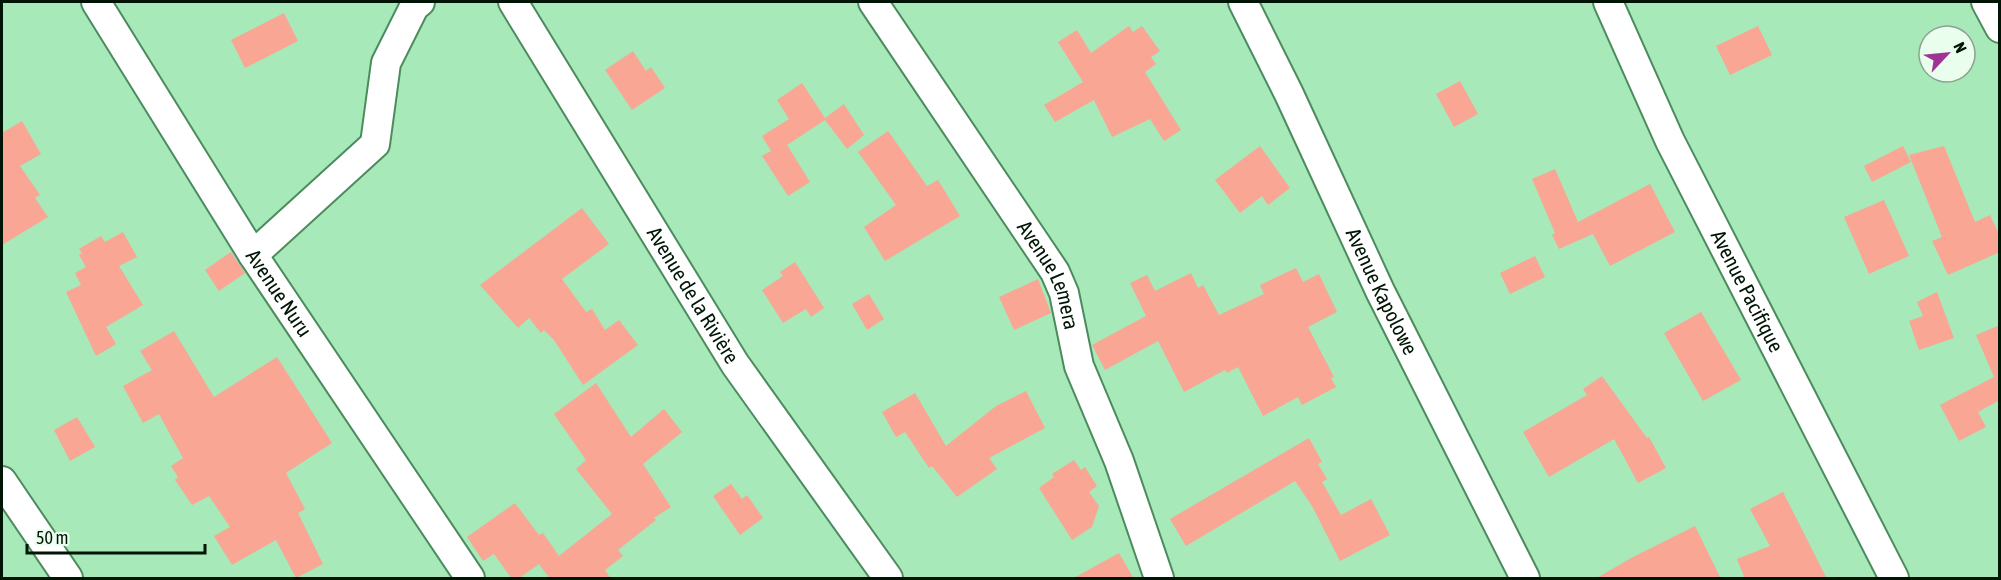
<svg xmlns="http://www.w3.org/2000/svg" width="2001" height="580" viewBox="0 0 2001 580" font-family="'Asap Condensed',sans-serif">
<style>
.building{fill:#f9a695}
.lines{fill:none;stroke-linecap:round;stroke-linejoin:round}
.street-casing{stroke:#4c8b5e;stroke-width:32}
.street{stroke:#fff;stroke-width:28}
.labels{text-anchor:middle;stroke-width:4.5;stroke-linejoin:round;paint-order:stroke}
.street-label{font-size:21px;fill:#001505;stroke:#eafeee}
</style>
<rect width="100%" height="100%" fill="#a7e9b8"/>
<!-- building -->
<path class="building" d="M 284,13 L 298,41 L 245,68 L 231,40 Z
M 1129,26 L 1133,32 L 1142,26 L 1160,51 L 1151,57 L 1156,64 L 1145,72 L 1181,130 L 1164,141 L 1150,119 L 1112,137 L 1094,100 L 1055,122 L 1044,105 L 1083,82 L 1058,42 L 1077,30 L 1091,53 Z
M 1758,26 L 1772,55 L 1730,75 L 1716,46 Z
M 633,51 L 646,71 L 651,67 L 665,88 L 632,110 L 605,70 Z
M 1460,81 L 1478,114 L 1454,127 L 1436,94 Z
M 802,83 L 825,118 L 844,104 L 864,135 L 847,149 L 825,120 L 787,145 L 810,182 L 788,196 L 762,156 L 771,151 L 762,136 L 789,119 L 777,100 Z
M 22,121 L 41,154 L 20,166 L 40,195 L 35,198 L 48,217 L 2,245 L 2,133 Z
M 888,131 L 927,186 L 938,180 L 960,216 L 885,261 L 864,227 L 896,205 L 858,152 Z
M 1260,146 L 1290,188 L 1268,205 L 1262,196 L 1240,213 L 1215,180 Z
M 1903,146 L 1911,162 L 1872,182 L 1864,166 Z
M 1944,146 L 1975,222 L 1990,215 L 2000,236 L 2000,252 L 1948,275 L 1932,241 L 1942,237 L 1909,155 Z
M 1555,169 L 1578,222 L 1650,184 L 1675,232 L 1610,266 L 1593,234 L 1559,249 L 1552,235 L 1555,233 L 1532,179 Z
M 1884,200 L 1909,256 L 1869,274 L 1844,217 Z
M 582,208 L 609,244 L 562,279 L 586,312 L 592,309 L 605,330 L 619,320 L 638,345 L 583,385 L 554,340 L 544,330 L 541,333 L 529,318 L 518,328 L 480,285 Z
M 123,232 L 137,257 L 119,266 L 143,305 L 106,327 L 116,344 L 96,356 L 66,292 L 81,285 L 75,273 L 86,267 L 79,255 L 82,253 L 79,249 L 101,236 L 105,242 Z
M 231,252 L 245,273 L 219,291 L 205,270 Z
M 1535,256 L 1545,277 L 1510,294 L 1500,273 Z
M 795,262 L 824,308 L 811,317 L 806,309 L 783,323 L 762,290 L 783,276 L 780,272 Z
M 1296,268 L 1303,282 L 1319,274 L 1337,312 L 1308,327 L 1334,377 L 1331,378 L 1336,387 L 1302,405 L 1298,397 L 1263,416 L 1238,367 L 1227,373 L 1225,370 L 1184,392 L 1158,341 L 1105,370 L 1092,345 L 1146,316 L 1130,283 L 1147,275 L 1155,291 L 1191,273 L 1198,288 L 1203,285 L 1219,315 L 1264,294 L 1260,285 Z
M 1038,279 L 1051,313 L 1014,330 L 999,297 Z
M 1937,292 L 1954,338 L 1919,350 L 1909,321 L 1923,316 L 1917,302 Z
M 869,294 L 884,319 L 867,330 L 852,304 Z
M 1701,312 L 1741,380 L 1703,401 L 1664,333 Z
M 2000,325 L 2000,400 L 1978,412 L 1986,427 L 1959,441 L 1940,405 L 1994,377 L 1976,335 Z
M 174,331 L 214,397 L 277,357 L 332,443 L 286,473 L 305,509 L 298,513 L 323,564 L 296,578 L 276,540 L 232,565 L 214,536 L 230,527 L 209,496 L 192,505 L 175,480 L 178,477 L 171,466 L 183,458 L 159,414 L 143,423 L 123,386 L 152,370 L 140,351 Z
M 1602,376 L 1647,438 L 1649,437 L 1666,468 L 1638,483 L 1614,439 L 1549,477 L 1523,432 L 1587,395 L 1583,389 Z
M 596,383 L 631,437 L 664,409 L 682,432 L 643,464 L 671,507 L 654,518 L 656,520 L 618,550 L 623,556 L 605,570 L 611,579 L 550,579 L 539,564 L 518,579 L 512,579 L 494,554 L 483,561 L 467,537 L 515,503 L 539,535 L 543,533 L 559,556 L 612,514 L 576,469 L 586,460 L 554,414 Z
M 1026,391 L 1045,428 L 989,458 L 997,469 L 957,497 L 932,466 L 929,468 L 905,432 L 896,437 L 882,412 L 915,393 L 946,446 L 996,406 Z
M 77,417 L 95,447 L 70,461 L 54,430 Z
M 1309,438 L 1322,462 L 1318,464 L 1327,479 L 1322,482 L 1341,515 L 1371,499 L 1390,535 L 1340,561 L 1312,506 L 1295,481 L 1186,546 L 1170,519 Z
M 1074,460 L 1081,470 L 1085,467 L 1097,486 L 1089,492 L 1099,506 L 1092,527 L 1072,540 L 1039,488 L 1054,477 L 1052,474 Z
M 731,484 L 742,499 L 747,495 L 763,518 L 740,535 L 713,496 Z
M 1783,492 L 1827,579 L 1745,579 L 1737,559 L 1770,546 L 1750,509 Z
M 1695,526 L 1721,579 L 1595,579 L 1633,557 Z
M 1119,553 L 1134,579 L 1072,579 Z"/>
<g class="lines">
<defs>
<g id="street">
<path id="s1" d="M 96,2 L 253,255 L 470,578"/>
<path id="s2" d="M 513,2 L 735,364 L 888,578"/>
<path id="s3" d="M 873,2 L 1055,272 L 1064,293 L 1079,366 L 1119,461 L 1159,578"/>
<path id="s4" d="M 1243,2 L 1289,94 L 1380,291 L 1525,578"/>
<path id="s5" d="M 1608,2 L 1670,141 L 1894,578"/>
<path d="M 1986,2 L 2000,28"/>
<path d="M 253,255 L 375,144 L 386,63 L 414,7 L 420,2"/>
<path d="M 2,481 L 68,578"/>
</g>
</defs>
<!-- street casing -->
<use href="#street" class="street-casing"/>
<!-- street -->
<use href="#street" class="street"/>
</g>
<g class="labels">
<!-- street labels -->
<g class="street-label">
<text dy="7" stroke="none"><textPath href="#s3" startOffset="326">Avenue Lemera</textPath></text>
<text dy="7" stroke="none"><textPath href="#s4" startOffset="321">Avenue Kapolowe</textPath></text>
<text dy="7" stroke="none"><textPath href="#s5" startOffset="321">Avenue Pacifique</textPath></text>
<text dy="7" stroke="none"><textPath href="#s1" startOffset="344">Avenue Nuru</textPath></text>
<text dy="7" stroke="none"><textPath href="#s2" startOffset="344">Avenue de la Rivière</textPath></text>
</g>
</g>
<!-- border -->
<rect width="2001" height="580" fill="none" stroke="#001505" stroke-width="6"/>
<!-- north arrow -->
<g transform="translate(1947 54) rotate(64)"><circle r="28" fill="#eafeee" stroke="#8ca191" stroke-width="1.5"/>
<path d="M0-4.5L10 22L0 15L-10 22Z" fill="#9f3495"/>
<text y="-9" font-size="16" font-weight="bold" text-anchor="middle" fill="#001505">N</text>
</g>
<!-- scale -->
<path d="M27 544v9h178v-9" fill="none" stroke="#001505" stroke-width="3"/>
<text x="36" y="544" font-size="18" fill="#001505" stroke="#eafeee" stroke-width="4.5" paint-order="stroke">50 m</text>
</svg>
